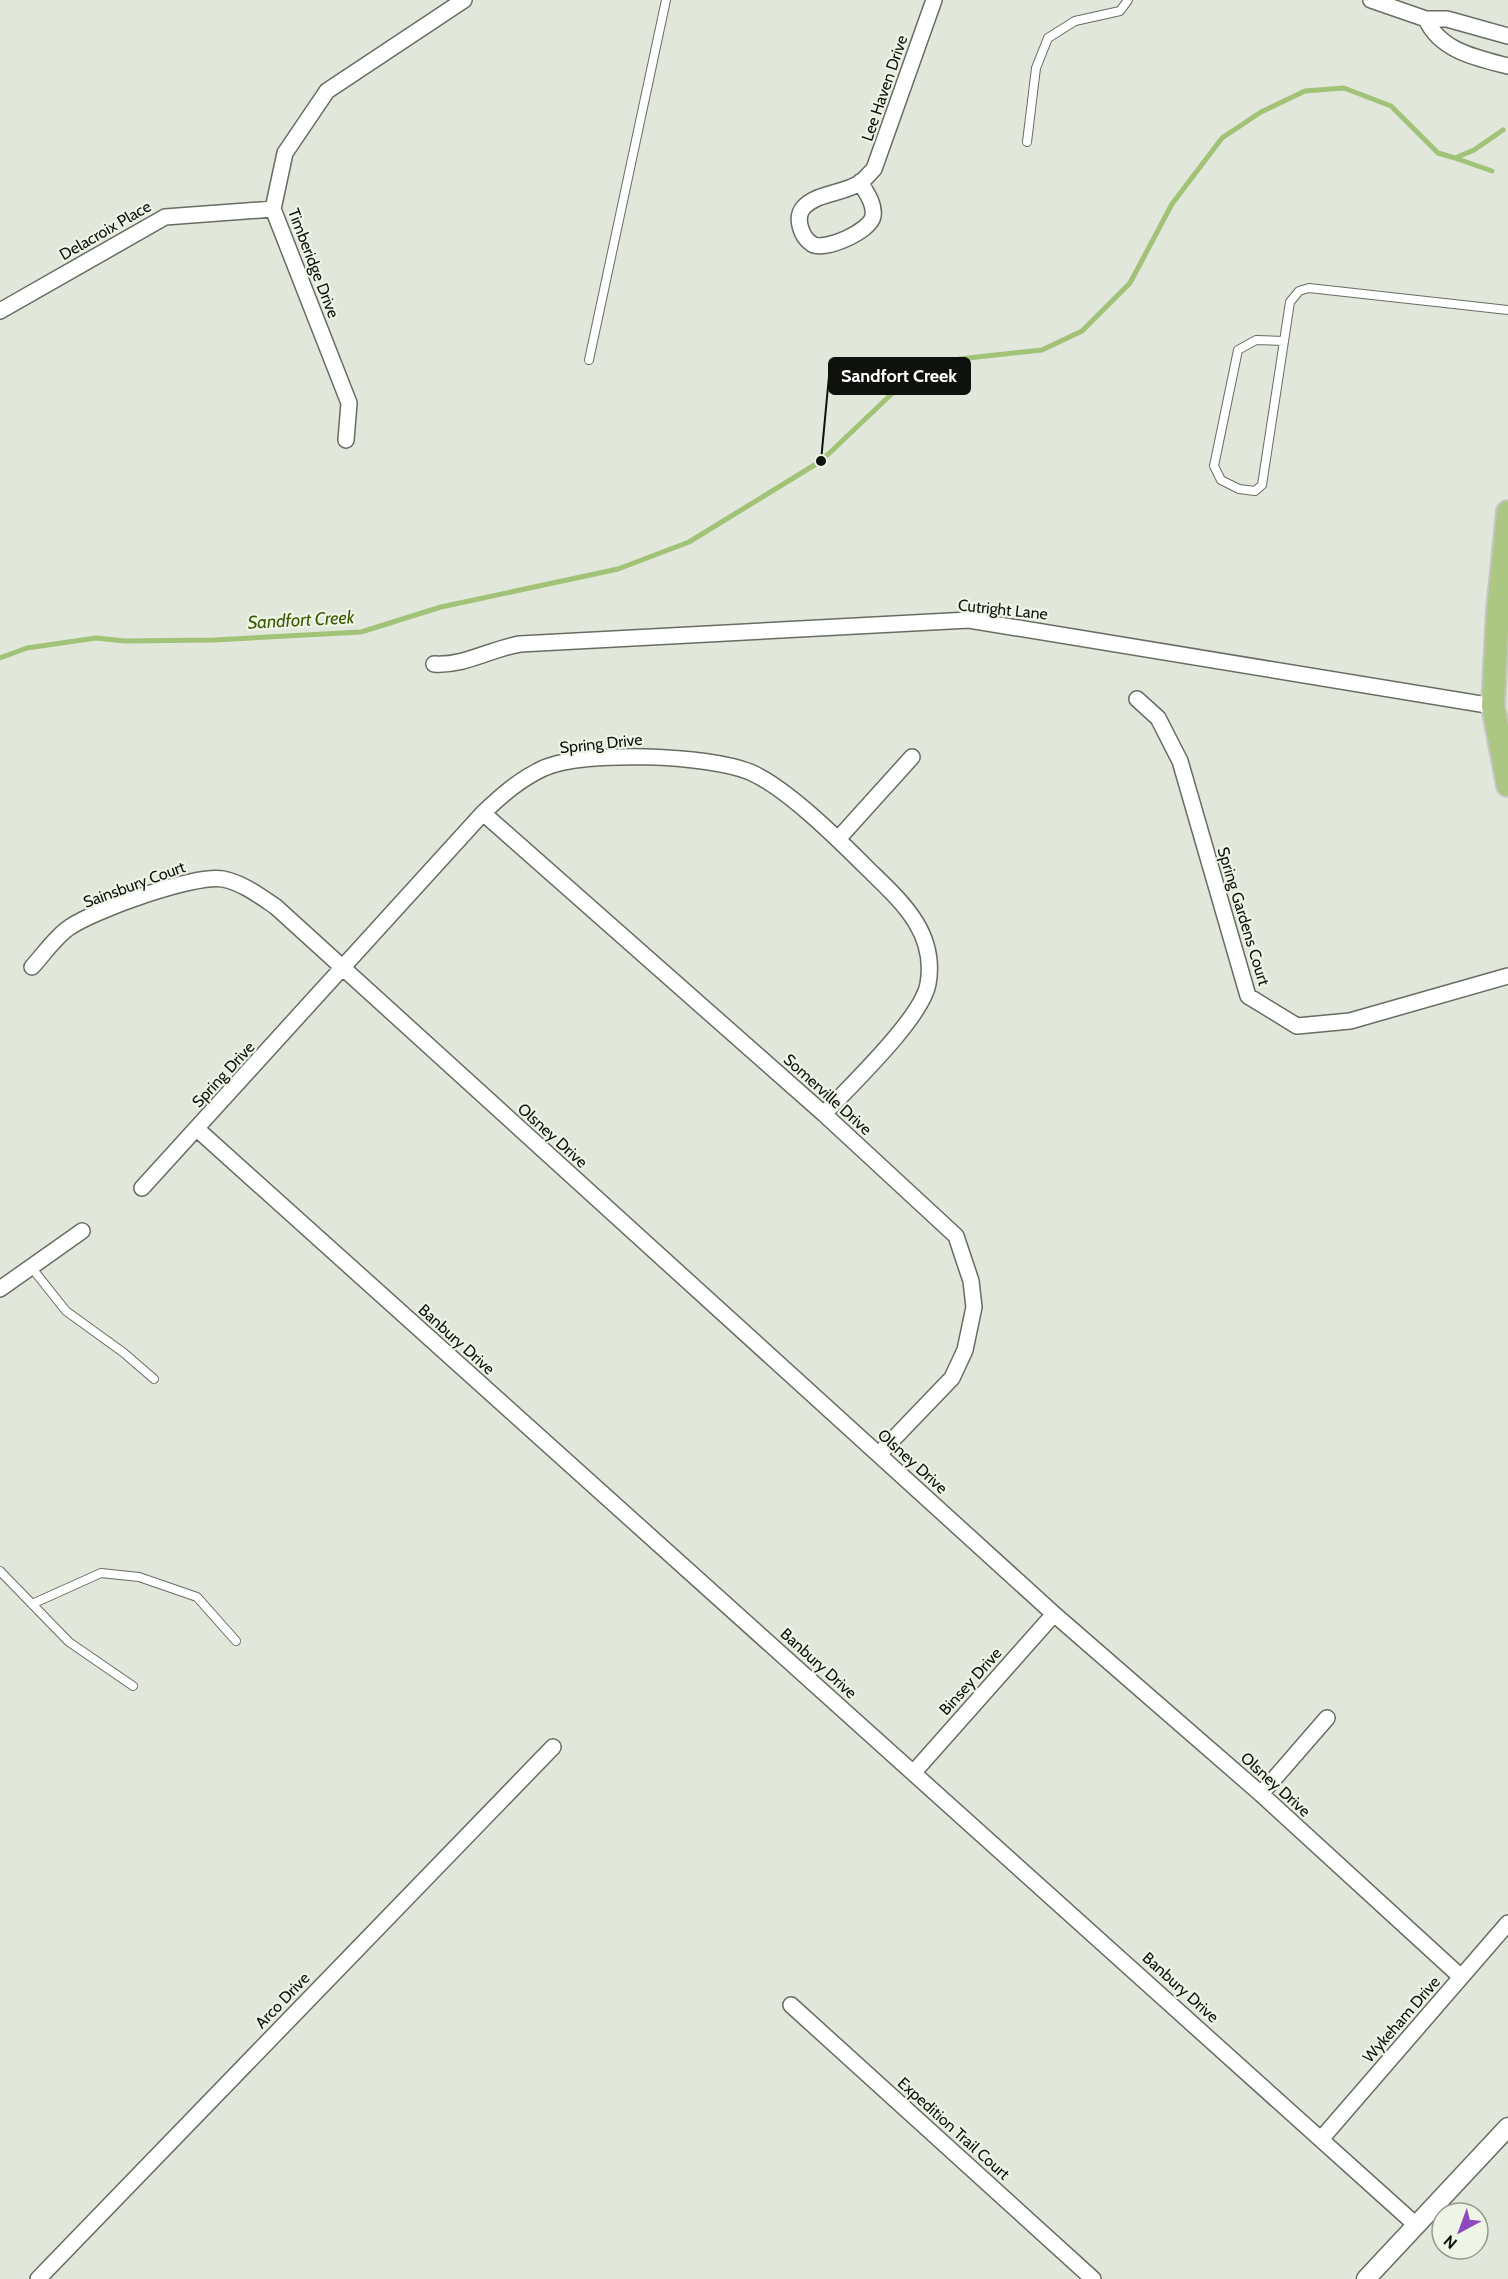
<svg xmlns="http://www.w3.org/2000/svg" width="1508" height="2279" viewBox="0 0 1508 2279" font-family="Cabin,sans-serif">
<style>
.lines{fill:none;stroke-linecap:round;stroke-linejoin:round}
.stream{stroke:#a1c277;stroke-width:5}
.service-casing{stroke:#686d62;stroke-width:10}
.minor-casing{stroke:#686d62;stroke-width:18}
.tertiary-casing{stroke:#686d62;stroke-width:21}
.primary-casing{stroke:#c5c6c5;stroke-width:26}
.service{stroke:#fff;stroke-width:8}
.minor{stroke:#fff;stroke-width:15}
.tertiary{stroke:#fff;stroke-width:18}
.primary{stroke:#acc783;stroke-width:22}
.labels{text-anchor:middle;stroke-width:4.5;stroke-linejoin:round;paint-order:stroke}
.street-label{font-size:16px;fill:#0f110d;stroke:#eef5e7}
.water-label{font-size:18px;font-style:italic;fill:#3b5801;stroke:#eef5e7}
.leader{fill:none;stroke:#0f110d;stroke-width:2}
.callout-dot{fill:#0f110d;stroke:#eef5e7;stroke-width:2}
.callout{fill:#0f110d;stroke:#0f110d;stroke-width:2}
.callout-label{font-size:18px;text-anchor:middle;font-weight:bold;fill:#fff}
</style>
<rect width="100%" height="100%" fill="#e1e7da"/>
<g class="lines">
<!-- stream -->
<path class="stream" d="M 1455,158 L 1492,171
M 0,658 L 27,648 L 96,638 L 125,641 L 214,640 L 361,632 L 441,607 L 618,569 L 689,542 L 821,461 L 899,387 L 959,359 L 1042,350 L 1082,331 L 1130,283 L 1172,204 L 1222,138 L 1261,112 L 1305,91 L 1344,88 L 1391,106 L 1438,153 L 1455,158 L 1474,150 L 1503,130"/>
<defs>
<path id="service" d="M 1027,142 L 1036,68 L 1048,38 L 1075,21 L 1120,11 L 1128,0
M 1284,341 L 1256,340 L 1238,350 L 1214,466 L 1221,480 L 1239,489 L 1255,491 L 1262,485 L 1290,302 L 1299,291 L 1309,288 L 1508,310
M 589,360 L 666,0
M 31,1267 L 66,1311 L 124,1353 L 154,1379
M 0,1571 L 69,1642 L 133,1686
M 32,1604 L 101,1573 L 139,1577 L 197,1597 L 236,1641"/>
<path id="minor" d="M 1371,0 L 1426,19 L 1447,19 L 1508,36
M 1426,19 C 1440,51 1477,58 1508,66
M 860,182 C 866,192 875,204 873,216 C 871,231 824,252 812,244 C 801,237 795,218 803,208 C 817,192 845,194 861,182 C 866,178 870,173 874,169 L 934,0
M 0,311 L 165,217 L 273,209
M 346,440 L 349,403 L 273,209 L 285,153 L 327,91 L 464,0
M 434,664 C 465,666 490,649 520,644 L 969,620 L 1493,706
M 1137,699 L 1158,718 L 1180,761 L 1248,996 L 1297,1026 L 1350,1021 L 1508,976
M 483,813 L 824,1114 L 956,1236 L 971,1281 L 974,1307 L 965,1350 L 952,1378 L 879,1454
M 838,839 L 912,757
M 32,967 C 44,954 56,936 70,927 C 95,910 195,874 223,879 C 243,883 260,896 276,907 L 1054,1614 L 1261,1794 L 1461,1977
M 197,1129 L 1416,2225
M 142,1188 L 483,813 C 502,795 520,779 544,768 C 586,750 708,755 750,772 C 787,788 840,841 869,870 C 902,902 937,933 928,984 C 922,1018 850,1086 824,1114
M 0,1289 L 82,1231
M 914,1772 L 1054,1614
M 1261,1794 L 1327,1718
M 791,2005 L 1093,2279
M 1322,2138 L 1508,1923
M 38,2279 L 553,1747"/>
<path id="tertiary" d="M 1366,2279 L 1508,2127"/>
<path id="primary" d="M 1508,512 L 1498,610 L 1493,706 L 1508,785"/>
</defs>
<!-- service casing -->
<use href="#service" class="service-casing"/>
<!-- minor casing -->
<use href="#minor" class="minor-casing"/>
<!-- tertiary casing -->
<use href="#tertiary" class="tertiary-casing"/>
<!-- primary casing -->
<use href="#primary" class="primary-casing"/>
<!-- service -->
<use href="#service" class="service"/>
<!-- minor -->
<use href="#minor" class="minor"/>
<!-- tertiary -->
<use href="#tertiary" class="tertiary"/>
<!-- primary -->
<use href="#primary" class="primary"/>
</g>
<g class="labels">
<!-- street labels -->
<g class="street-label">
<text transform="translate(884 88) rotate(-71)" y="6">Lee Haven Drive</text>
<text transform="translate(105 230) rotate(-30)" y="6">Delacroix Place</text>
<text transform="translate(314 263) rotate(69)" y="6">Timberidge Drive</text>
<text transform="translate(1003 609) rotate(6)" y="6">Cutright Lane</text>
<text transform="translate(601 743) rotate(-6)" y="6">Spring Drive</text>
<text transform="translate(134 884) rotate(-20)" y="6">Sainsbury Court</text>
<text transform="translate(1244 916) rotate(73)" y="6">Spring Gardens Court</text>
<text transform="translate(223 1074) rotate(-47)" y="6">Spring Drive</text>
<text transform="translate(828 1094) rotate(42)" y="6">Somerville Drive</text>
<text transform="translate(553 1135) rotate(42)" y="6">Olsney Drive</text>
<text transform="translate(457 1339) rotate(42)" y="6">Banbury Drive</text>
<text transform="translate(913 1461) rotate(42)" y="6">Olsney Drive</text>
<text transform="translate(819 1663) rotate(42)" y="6">Banbury Drive</text>
<text transform="translate(970 1681) rotate(-48)" y="6">Binsey Drive</text>
<text transform="translate(1276 1784) rotate(42)" y="6">Olsney Drive</text>
<text transform="translate(1181 1987) rotate(42)" y="6">Banbury Drive</text>
<text transform="translate(282 2000) rotate(-46)" y="6">Arco Drive</text>
<text transform="translate(1401 2019) rotate(-49)" y="6">Wykeham Drive</text>
<text transform="translate(954 2128) rotate(42)" y="6">Expedition Trail Court</text>
</g>
<!-- water labels -->
<g class="water-label">
<text transform="translate(301 620) rotate(-3)" y="6">Sandfort Creek</text>
</g>
</g>
<!-- callouts -->
<path class="leader" d="M821 461L829 376"/>
<circle class="callout-dot" cx="821" cy="461" r="6"/>
<rect class="callout" x="829" y="358" width="141" height="36" rx="6"/>
<g class="callout-label">
<text x="899" y="382">Sandfort Creek</text>
</g>
<!-- north arrow -->
<g transform="translate(1460 2231) rotate(221)"><circle r="28" fill="#eef5e7" stroke="#959a90" stroke-width="1.5"/>
<path d="M0-4.5L10 22L0 15L-10 22Z" fill="#8d4abe"/>
<text y="-9" font-size="16" font-weight="bold" text-anchor="middle" fill="#0f110d">N</text>
</g>
</svg>
